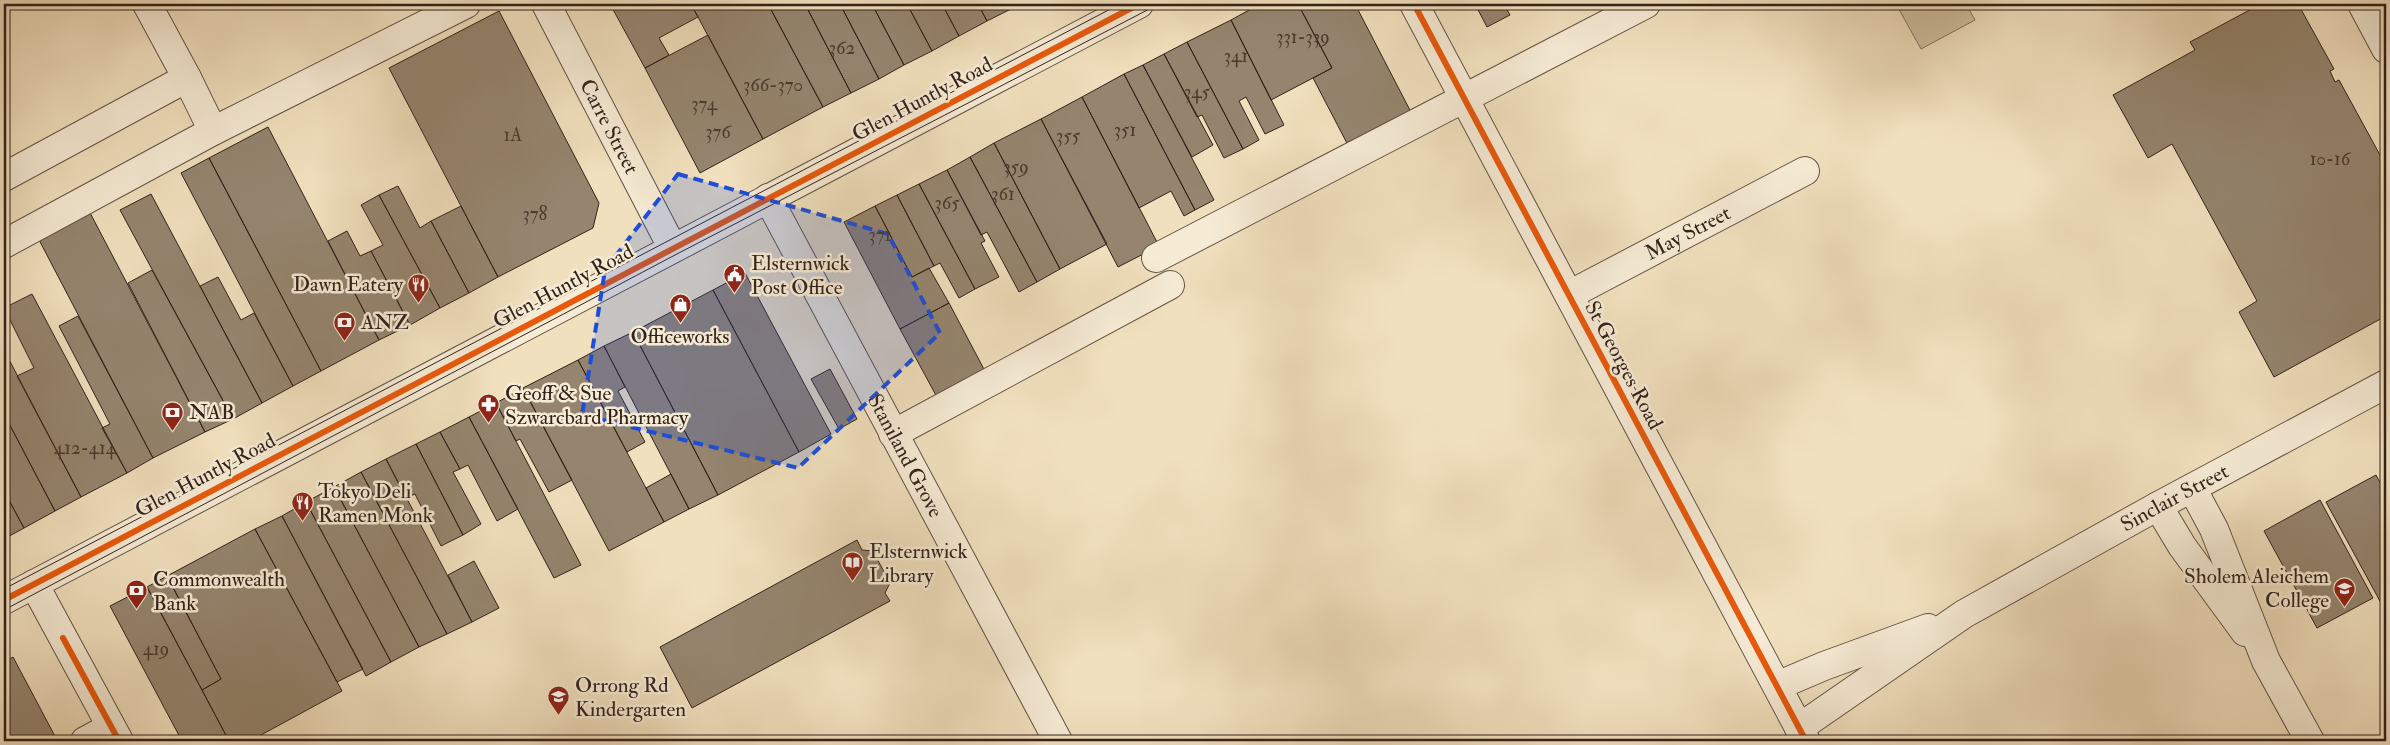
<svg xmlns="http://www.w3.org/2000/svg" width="2390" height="745" viewBox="0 0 2390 745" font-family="'IM FELL Double Pica',serif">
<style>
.green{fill:#d1c0a2;stroke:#82715e}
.building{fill:#95856f;stroke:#32221a}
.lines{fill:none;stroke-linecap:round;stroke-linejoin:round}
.minor-casing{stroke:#625243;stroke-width:30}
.minor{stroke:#f6ebd5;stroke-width:28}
.tram{stroke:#32221a;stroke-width:1}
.cycleway-casing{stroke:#f6ebd5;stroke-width:9}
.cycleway{stroke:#e8590c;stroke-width:6}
.marked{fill:#1d4ed8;fill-opacity:0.2;stroke:#1d4ed8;stroke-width:4;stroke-dasharray:10 6;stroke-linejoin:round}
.labels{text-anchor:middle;stroke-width:5;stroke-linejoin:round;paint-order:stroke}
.number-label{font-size:19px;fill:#4b3b2f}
.street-label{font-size:21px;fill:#32221a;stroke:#f6ebd5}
.poi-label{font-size:21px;fill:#32221a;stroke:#f6ebd5;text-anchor:start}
</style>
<rect width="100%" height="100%" fill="#f1e0be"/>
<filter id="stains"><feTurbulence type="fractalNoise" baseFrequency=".004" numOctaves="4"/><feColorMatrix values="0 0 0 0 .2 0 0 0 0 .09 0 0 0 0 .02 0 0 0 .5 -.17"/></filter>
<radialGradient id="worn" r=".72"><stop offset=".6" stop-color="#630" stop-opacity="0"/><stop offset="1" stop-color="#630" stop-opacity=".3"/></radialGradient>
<!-- green -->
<path class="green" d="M 1896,4 L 1966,4 L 1975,20 L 1921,49 Z"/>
<!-- building -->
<path class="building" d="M 610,4 L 691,4 L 698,17 L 659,38 L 669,55 L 645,68 Z
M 691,4 L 768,4 L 823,107 L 763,139 Z
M 768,4 L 805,4 L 851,93 L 823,107 Z
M 805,4 L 840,4 L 879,79 L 851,93 Z
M 840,4 L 872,4 L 904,65 L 879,79 Z
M 872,4 L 907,4 L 932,51 L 904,65 Z
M 907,4 L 942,4 L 959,36 L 932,51 Z
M 942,4 L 978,4 L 987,21 L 959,36 Z
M 978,4 L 1018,4 L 1019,5 L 987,21 Z
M 1260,4 L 1298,4 L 1332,68 L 1271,100 L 1231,20 Z
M 1298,4 L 1355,4 L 1413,116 L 1350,149 L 1313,78 L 1332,68 Z
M 1475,4 L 1504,4 L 1510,15 L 1487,27 Z
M 2256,4 L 2298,4 L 2334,69 L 2330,71 L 2335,82 L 2339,80 L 2386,166 L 2386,316 L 2274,377 L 2239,312 L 2257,301 L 2172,144 L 2148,158 L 2113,95 L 2195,50 L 2190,42 L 2257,6 Z
M 499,11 L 599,203 L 593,228 L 498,277 L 389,68 Z
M 1231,20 L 1284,125 L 1265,134 L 1246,97 L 1239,101 L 1259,140 L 1243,149 L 1187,42 Z
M 708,35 L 763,139 L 700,173 L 645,68 Z
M 1187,42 L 1243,149 L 1224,158 L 1202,115 L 1197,117 L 1164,54 Z
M 1164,54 L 1213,145 L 1192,157 L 1143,65 Z
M 1143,65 L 1214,200 L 1195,210 L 1124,74 Z
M 1124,74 L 1195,210 L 1184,216 L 1171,191 L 1139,208 L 1082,97 Z
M 1082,97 L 1159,246 L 1118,267 L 1041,119 Z
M 1041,119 L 1107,244 L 1060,269 L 994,143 Z
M 268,127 L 379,340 L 321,371 L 209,158 Z
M 994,143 L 1060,269 L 1037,282 L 970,157 Z
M 970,157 L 1037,282 L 1019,292 L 987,232 L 981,235 L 947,170 Z
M 209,158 L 321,371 L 293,386 L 181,173 Z
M 947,170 L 985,241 L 981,243 L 999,277 L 975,289 L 919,184 Z
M 919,184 L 975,289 L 959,298 L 940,263 L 934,266 L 897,195 Z
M 398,186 L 420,228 L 431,221 L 469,293 L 440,308 L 379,195 Z
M 151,194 L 262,403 L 233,419 L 120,210 Z
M 379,195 L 440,308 L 410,325 L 371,251 L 383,245 L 361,205 Z
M 897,195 L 934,266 L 912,277 L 875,206 Z
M 461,206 L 498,277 L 469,293 L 431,221 Z
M 875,206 L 912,277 L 929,268 L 949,303 L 900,329 L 844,222 Z
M 88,209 L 205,432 L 153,458 L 37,236 Z
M 347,231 L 360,256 L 371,251 L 410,325 L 379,340 L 328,241 Z
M 152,270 L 233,419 L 205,432 L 128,283 Z
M 745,273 L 831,434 L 799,452 L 713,290 Z
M 218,277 L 241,320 L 254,313 L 293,386 L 262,403 L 200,286 Z
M 713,290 L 799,452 L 718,495 L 633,332 Z
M 32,294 L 127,473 L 81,497 L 17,376 L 34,368 L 4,308 Z
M 949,303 L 986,373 L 938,399 L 900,329 Z
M 78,316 L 153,458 L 127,473 L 102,428 L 110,424 L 59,326 Z
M 633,332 L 718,495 L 689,509 L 604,346 Z
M 604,346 L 625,387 L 618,391 L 645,442 L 627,452 L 578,360 Z
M 4,350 L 81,497 L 55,511 L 4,414 Z
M 578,360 L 664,522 L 609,551 L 523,388 Z
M 830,369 L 857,419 L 839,429 L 811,379 Z
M 523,388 L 572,480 L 549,492 L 520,439 L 516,441 L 496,403 Z
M 496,403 L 581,565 L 554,578 L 469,417 Z
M 4,414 L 55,511 L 24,528 L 4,491 Z
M 469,417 L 518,509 L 497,521 L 468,465 L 460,469 L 440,432 Z
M 440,432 L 460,469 L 453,472 L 481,524 L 463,535 L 416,444 Z
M 416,444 L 463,535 L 441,546 L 415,494 L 406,498 L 386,459 Z
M 386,459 L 472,622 L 447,634 L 361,472 Z
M 361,472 L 447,634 L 419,647 L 334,487 Z
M 671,474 L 689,509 L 664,522 L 646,488 Z
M 2376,475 L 2386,494 L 2386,600 L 2381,603 L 2326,502 Z
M 334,487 L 419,647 L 391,662 L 306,502 Z
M 4,491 L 24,528 L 4,539 Z
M 2320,500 L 2373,598 L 2317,628 L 2264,531 Z
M 306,502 L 391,662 L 366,676 L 282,516 Z
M 282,516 L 363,669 L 337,682 L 255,529 Z
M 255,529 L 342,691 L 250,741 L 229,741 L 202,690 L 221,679 L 167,576 Z
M 857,540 L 862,550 L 873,551 L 890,583 L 885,593 L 890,601 L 692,708 L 660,647 Z
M 474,561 L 499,608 L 472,622 L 448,575 Z
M 167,576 L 221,679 L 202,690 L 147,587 Z
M 147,587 L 202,690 L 229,741 L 182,741 L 110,606 Z
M 13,657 L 57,740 L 55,741 L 4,741 L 4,662 Z"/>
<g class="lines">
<defs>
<g id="minor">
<path id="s1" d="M 546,4 L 672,247"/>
<path d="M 1414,4 L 1806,741"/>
<path d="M 2362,4 L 2386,49"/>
<path d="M 187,78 L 213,131"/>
<path d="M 4,177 L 187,78 L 147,4"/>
<path id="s2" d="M 768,198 L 1058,741"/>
<path d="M 4,244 L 213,131 L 466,4"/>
<path d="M 1156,258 L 1646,4"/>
<path id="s3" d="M 1569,295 L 1805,171"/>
<path d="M 893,434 L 1170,285"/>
<path d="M 2192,488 L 2214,529 L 2266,661 L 2310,741"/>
<path d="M 2158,506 L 2182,546 L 2245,632"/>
<path d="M 34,584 L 119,741"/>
<path d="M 4,600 L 1139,4"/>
<path d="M 1777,686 L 1824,666 L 1928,628"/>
<path id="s4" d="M 1799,728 L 1964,614 L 2158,506 L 2386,384"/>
<path d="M 85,741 L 111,727"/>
</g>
</defs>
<!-- minor casing -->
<use href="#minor" class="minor-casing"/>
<!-- minor -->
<use href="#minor" class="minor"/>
<!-- tram -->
<path class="tram" d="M 4,589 L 1120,4
M 4,610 L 675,255 L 1159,4"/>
<defs>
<path id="cycleway" d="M 1414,4 L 1806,741
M 4,600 L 1139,4
M 63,638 L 119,741"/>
</defs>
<!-- cycleway casing -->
<use href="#cycleway" class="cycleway-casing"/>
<!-- cycleway -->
<use href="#cycleway" class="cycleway"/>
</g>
<!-- marked area -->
<path class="marked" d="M 678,174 L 888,234 L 940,333 L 798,468 L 582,415 L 605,270 Z"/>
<!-- icons -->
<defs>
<symbol id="civic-pin" viewBox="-11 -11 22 30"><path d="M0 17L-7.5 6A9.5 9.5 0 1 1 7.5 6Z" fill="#8f2418" stroke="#f6ebd5"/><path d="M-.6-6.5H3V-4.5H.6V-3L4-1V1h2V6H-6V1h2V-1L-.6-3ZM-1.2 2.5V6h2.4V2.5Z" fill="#fff"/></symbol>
<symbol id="restaurant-pin" viewBox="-11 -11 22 30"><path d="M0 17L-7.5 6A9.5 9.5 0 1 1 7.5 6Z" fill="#8f2418" stroke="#f6ebd5"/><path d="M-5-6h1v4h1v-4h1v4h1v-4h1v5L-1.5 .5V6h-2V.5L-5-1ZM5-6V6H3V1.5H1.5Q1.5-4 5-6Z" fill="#fff"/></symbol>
<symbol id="shop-pin" viewBox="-11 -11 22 30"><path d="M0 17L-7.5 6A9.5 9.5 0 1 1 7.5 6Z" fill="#8f2418" stroke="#f6ebd5"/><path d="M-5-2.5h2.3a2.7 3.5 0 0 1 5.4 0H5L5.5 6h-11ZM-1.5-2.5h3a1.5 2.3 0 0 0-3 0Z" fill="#fff"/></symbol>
<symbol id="bank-pin" viewBox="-11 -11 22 30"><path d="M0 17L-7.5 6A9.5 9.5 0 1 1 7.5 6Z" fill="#8f2418" stroke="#f6ebd5"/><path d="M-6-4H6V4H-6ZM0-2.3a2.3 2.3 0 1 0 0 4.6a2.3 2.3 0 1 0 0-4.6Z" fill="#fff"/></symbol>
<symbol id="pharmacy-pin" viewBox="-11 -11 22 30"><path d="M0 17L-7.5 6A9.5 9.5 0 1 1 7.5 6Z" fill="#8f2418" stroke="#f6ebd5"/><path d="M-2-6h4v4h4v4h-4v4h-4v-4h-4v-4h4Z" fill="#fff"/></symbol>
<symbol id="library-pin" viewBox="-11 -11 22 30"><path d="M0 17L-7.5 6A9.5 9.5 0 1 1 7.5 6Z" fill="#8f2418" stroke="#f6ebd5"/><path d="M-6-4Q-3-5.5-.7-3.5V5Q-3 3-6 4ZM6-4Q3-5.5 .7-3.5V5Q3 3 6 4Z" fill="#fff"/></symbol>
<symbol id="school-pin" viewBox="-11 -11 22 30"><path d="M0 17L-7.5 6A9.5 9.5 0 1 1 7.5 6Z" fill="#8f2418" stroke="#f6ebd5"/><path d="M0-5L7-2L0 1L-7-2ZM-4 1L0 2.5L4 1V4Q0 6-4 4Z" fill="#fff"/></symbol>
</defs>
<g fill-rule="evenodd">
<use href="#civic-pin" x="722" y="262" width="25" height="34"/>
<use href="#restaurant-pin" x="406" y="272" width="25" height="34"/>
<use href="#shop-pin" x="668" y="292" width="25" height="34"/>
<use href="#bank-pin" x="332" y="310" width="25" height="34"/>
<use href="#pharmacy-pin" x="476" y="392" width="25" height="34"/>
<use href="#bank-pin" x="160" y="400" width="25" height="34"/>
<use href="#restaurant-pin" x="290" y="490" width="25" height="34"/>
<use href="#library-pin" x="840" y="550" width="25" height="34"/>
<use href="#school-pin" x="2332" y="576" width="25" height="34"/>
<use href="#bank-pin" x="124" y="578" width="25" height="34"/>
<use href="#school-pin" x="546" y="684" width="25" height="34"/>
</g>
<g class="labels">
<!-- number labels -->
<g class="number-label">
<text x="1303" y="43">331-339</text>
<text x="842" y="54">362</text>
<text x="1236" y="62">341</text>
<text x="773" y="91">366-370</text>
<text x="1197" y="98">345</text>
<text x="704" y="110">374</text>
<text x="1125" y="136">351</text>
<text x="718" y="138">376</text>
<text x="513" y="141">1A</text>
<text x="1068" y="142">355</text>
<text x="2330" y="165">10-16</text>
<text x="1016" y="173">359</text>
<text x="1003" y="200">361</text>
<text x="947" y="209">365</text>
<text x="535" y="220">378</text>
<text x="880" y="241">371</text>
<text x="85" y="454">412-414</text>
<text x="156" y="655">419</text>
</g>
<!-- street labels -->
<g class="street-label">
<text transform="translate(922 99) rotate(-28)" y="7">Glen Huntly Road</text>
<text dy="7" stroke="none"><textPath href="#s1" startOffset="138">Carre Street</textPath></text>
<text dy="7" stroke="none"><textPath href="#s3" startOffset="134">May Street</textPath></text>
<text transform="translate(563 286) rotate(-28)" y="7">Glen Huntly Road</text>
<text transform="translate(1624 365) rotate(62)" y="7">St Georges Road</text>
<text dy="7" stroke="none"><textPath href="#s2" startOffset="292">Staniland Grove</textPath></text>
<text transform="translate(205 475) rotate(-28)" y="7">Glen Huntly Road</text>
<text dy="7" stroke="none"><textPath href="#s4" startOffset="441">Sinclair Street</textPath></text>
</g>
<!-- poi labels -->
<g class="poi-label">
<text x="751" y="270">Elsternwick<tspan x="751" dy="24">Post Office</tspan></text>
<text x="403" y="291" text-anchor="end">Dawn Eatery</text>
<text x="361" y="329">ANZ</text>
<text x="680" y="343" text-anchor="middle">Officeworks</text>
<text x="505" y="400">Geoff &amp; Sue<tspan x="505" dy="24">Szwarcbard Pharmacy</tspan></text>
<text x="189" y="419">NAB</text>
<text x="318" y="498">Tokyo Deli<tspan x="318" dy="24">Ramen Monk</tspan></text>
<text x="869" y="558">Elsternwick<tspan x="869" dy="24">Library</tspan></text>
<text x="2329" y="583" text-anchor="end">Sholem Aleichem<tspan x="2329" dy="24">College</tspan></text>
<text x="153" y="586">Commonwealth<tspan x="153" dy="24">Bank</tspan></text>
<text x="575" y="692">Orrong Rd<tspan x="575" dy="24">Kindergarten</tspan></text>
</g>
</g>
<!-- margin -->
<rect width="2390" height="745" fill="none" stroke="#f1e0be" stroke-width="20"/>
<rect x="5" y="5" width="2380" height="735" fill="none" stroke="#32221a" stroke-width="2.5"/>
<rect x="10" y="10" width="2370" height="725" fill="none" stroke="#32221a"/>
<rect width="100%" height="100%" filter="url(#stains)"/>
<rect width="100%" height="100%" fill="url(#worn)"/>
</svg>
